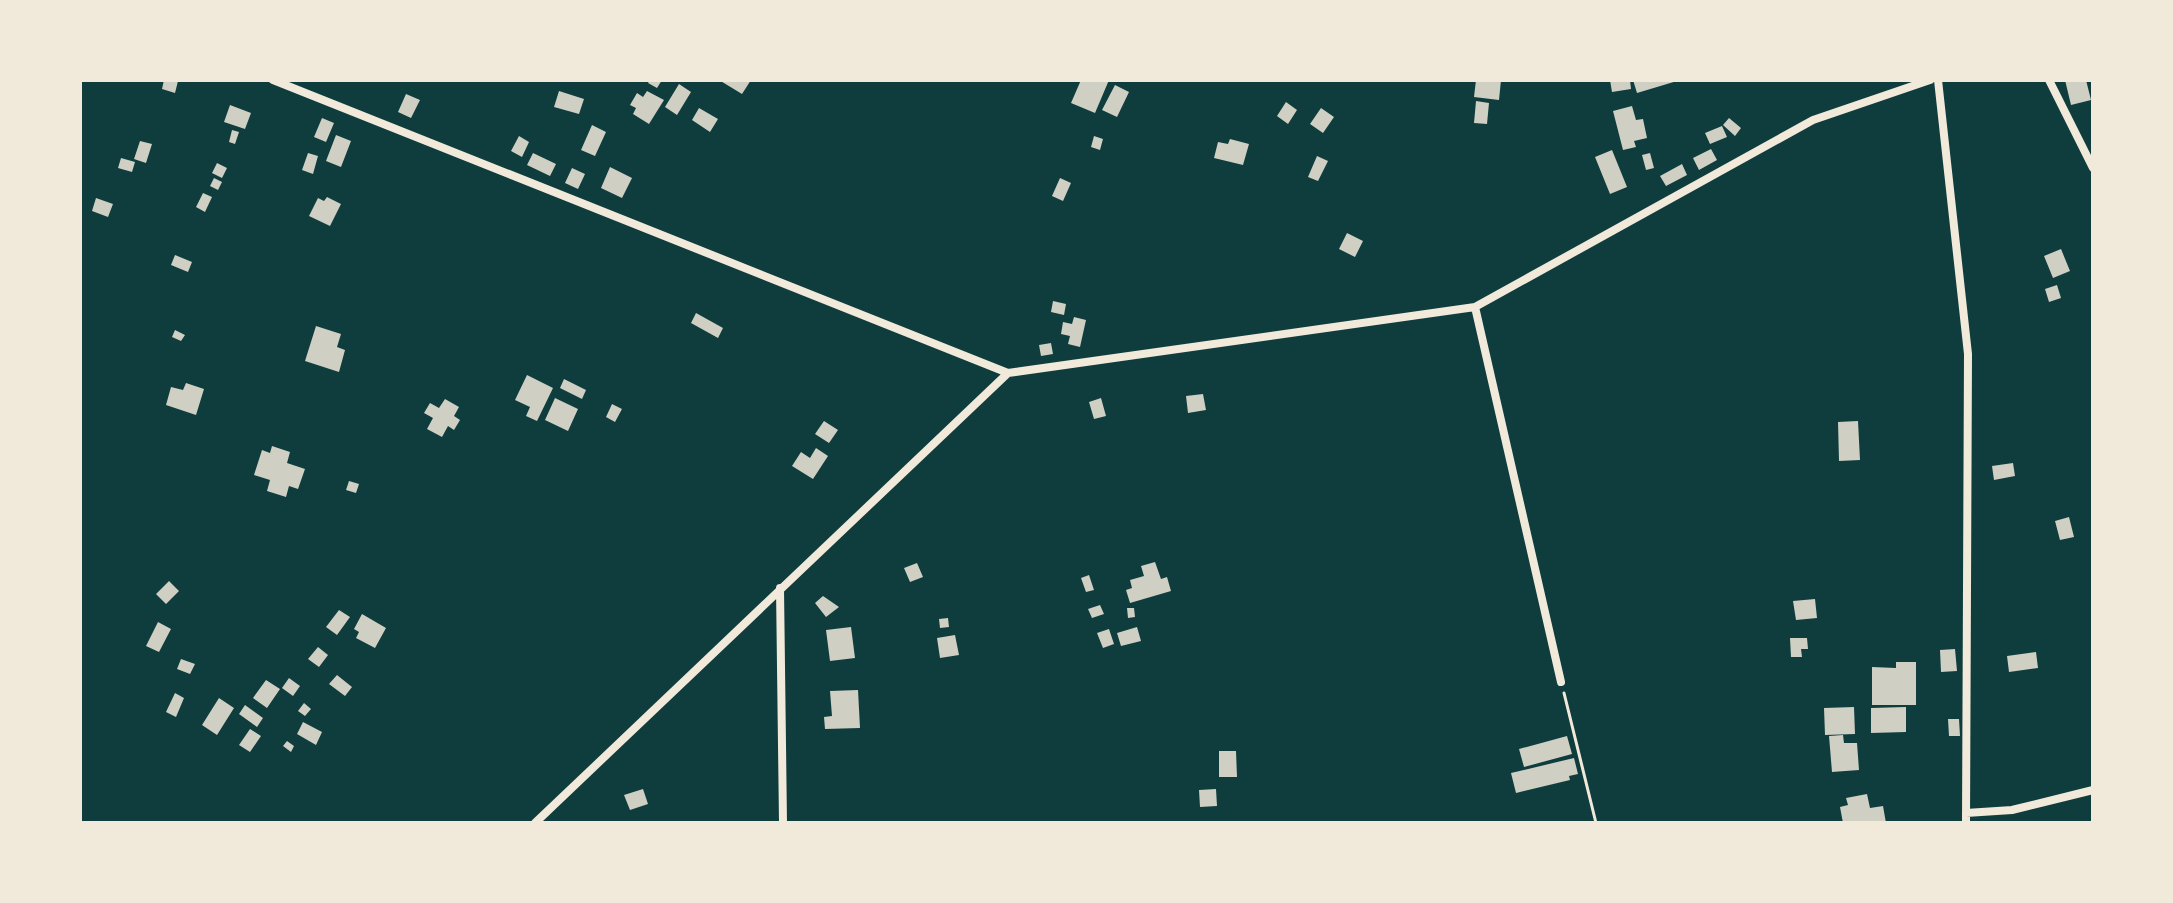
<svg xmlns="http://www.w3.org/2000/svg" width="2173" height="903" viewBox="0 0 2173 903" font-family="'Roboto Condensed',sans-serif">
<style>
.building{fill:#cfcfc3}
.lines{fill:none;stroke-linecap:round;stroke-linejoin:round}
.path{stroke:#f1e9da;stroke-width:3}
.minor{stroke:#f1e9da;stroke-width:8}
</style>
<rect width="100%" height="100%" fill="#0f3d3e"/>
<!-- building -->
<path class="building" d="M 164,80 L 178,81 L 175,93 L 162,89 Z
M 650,80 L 662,80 L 657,88 L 648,83 Z
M 719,80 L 751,80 L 742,94 Z
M 1081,80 L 1109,80 L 1095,113 L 1071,103 Z
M 1476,80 L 1501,80 L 1499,100 L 1474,97 Z
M 1610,80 L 1630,80 L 1631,89 L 1612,92 Z
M 1633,80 L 1677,80 L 1677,81 L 1637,93 Z
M 2065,80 L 2086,80 L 2091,100 L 2071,105 Z
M 679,84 L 691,92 L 677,115 L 665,107 Z
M 1115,85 L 1129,92 L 1117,117 L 1102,110 Z
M 559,91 L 584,99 L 579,114 L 554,107 Z
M 647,91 L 664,100 L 649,124 L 633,114 L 636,108 L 630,105 L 637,93 L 643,97 Z
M 406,94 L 420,100 L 411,118 L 398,112 Z
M 1476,101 L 1489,103 L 1487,124 L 1474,123 Z
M 1286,102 L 1297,110 L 1288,124 L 1277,116 Z
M 230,105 L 251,113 L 245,129 L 224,122 Z
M 1632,106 L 1636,120 L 1643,119 L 1647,138 L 1634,141 L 1636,147 L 1623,150 L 1613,111 Z
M 699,108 L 718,119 L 710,132 L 692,120 Z
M 1321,108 L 1334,117 L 1323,133 L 1310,124 Z
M 322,118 L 334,123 L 326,142 L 314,137 Z
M 1729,118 L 1741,128 L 1735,136 L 1723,125 Z
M 592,125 L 606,132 L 595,156 L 581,150 Z
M 1722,126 L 1727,137 L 1710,144 L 1705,133 Z
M 232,130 L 239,132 L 235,144 L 229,142 Z
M 336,135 L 351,141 L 341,167 L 326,161 Z
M 519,136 L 529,142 L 522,157 L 511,151 Z
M 1094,136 L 1103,139 L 1100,150 L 1091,147 Z
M 1230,139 L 1249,144 L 1243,165 L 1214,158 L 1218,142 L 1228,144 Z
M 140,141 L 152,144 L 146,163 L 134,159 Z
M 1711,149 L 1717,160 L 1699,170 L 1693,158 Z
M 1612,150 L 1627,187 L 1610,194 L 1595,157 Z
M 308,153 L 318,156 L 313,174 L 302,170 Z
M 533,153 L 556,164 L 550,176 L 527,165 Z
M 1650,153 L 1654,168 L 1646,170 L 1642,155 Z
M 1317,156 L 1328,161 L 1318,181 L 1308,177 Z
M 121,158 L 135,162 L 132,172 L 118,168 Z
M 217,163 L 227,168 L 222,178 L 212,173 Z
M 1682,164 L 1687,175 L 1666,186 L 1660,176 Z
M 610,167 L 632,178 L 622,198 L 601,188 Z
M 572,168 L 585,174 L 578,189 L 565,183 Z
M 214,178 L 222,182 L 218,190 L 210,186 Z
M 1060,178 L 1071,183 L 1063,201 L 1052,196 Z
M 203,193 L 212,197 L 205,212 L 196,207 Z
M 327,197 L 341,204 L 330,226 L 309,216 L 318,198 L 324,201 Z
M 96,198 L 113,204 L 108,217 L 92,211 Z
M 1347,233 L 1363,241 L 1355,257 L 1339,249 Z
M 2061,249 L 2070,271 L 2053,278 L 2044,256 Z
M 175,255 L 192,262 L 188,272 L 171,265 Z
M 2057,285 L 2061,298 L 2049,302 L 2045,289 Z
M 1053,301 L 1066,304 L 1064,315 L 1051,312 Z
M 696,313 L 723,328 L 718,338 L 691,323 Z
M 1074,317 L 1086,320 L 1080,347 L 1068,344 L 1070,336 L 1061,334 L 1063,322 L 1072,324 Z
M 316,326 L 341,334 L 337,347 L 345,350 L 339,372 L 305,361 Z
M 175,330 L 185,335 L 181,341 L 172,337 Z
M 1051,343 L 1053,354 L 1041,356 L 1039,345 Z
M 527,375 L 553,388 L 537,421 L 526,416 L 530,407 L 515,400 Z
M 564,379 L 586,390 L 582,399 L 560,388 Z
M 186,383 L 204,389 L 196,415 L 166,405 L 171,387 L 183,390 Z
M 1203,394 L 1206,410 L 1188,413 L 1186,396 Z
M 555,398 L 578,409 L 568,431 L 545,420 Z
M 1101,398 L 1106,416 L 1094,419 L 1089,402 Z
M 445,399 L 459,407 L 454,416 L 460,420 L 454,430 L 448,426 L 442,437 L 427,429 L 433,418 L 424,413 L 430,403 L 439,408 Z
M 612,404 L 622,409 L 615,422 L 606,417 Z
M 824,421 L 838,430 L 829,443 L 815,434 Z
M 1858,421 L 1860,460 L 1839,461 L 1838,422 Z
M 272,446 L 290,452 L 287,463 L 305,469 L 298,489 L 289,486 L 286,497 L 267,491 L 270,480 L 254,475 L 262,450 L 270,453 Z
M 816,448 L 828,456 L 813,479 L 792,466 L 801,452 L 810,458 Z
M 2013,463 L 2015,476 L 1994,480 L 1992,466 Z
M 349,481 L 359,484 L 356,493 L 346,490 Z
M 2069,517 L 2074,537 L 2060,540 L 2055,521 Z
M 1155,562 L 1161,579 L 1167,577 L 1171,591 L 1130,603 L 1126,590 L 1132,588 L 1130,580 L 1144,576 L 1141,566 Z
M 917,563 L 923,577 L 910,582 L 904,568 Z
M 1089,575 L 1094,590 L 1086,592 L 1081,578 Z
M 169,581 L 179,591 L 166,604 L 156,594 Z
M 823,596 L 839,607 L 826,617 L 815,603 Z
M 1815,599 L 1817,618 L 1796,620 L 1793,601 Z
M 1100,605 L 1104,614 L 1092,618 L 1088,609 Z
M 1127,608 L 1134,608 L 1135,617 L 1128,618 Z
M 339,610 L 350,617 L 337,635 L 326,627 Z
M 362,614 L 386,628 L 375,648 L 356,638 L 359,632 L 354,629 Z
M 948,618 L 949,627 L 940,628 L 939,619 Z
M 158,622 L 171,629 L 159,652 L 146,646 Z
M 851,627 L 855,658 L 830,661 L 826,630 Z
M 1137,627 L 1141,641 L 1121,646 L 1117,633 Z
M 1109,629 L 1114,644 L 1103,648 L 1097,633 Z
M 955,635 L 959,655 L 940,658 L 937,638 Z
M 1790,638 L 1807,638 L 1808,649 L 1801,649 L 1802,657 L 1791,657 Z
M 318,647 L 328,655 L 319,667 L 308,659 Z
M 1955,649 L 1957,671 L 1941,672 L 1940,650 Z
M 2036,652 L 2038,668 L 2009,672 L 2007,656 Z
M 181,659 L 195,664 L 190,674 L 177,669 Z
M 1896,662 L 1916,662 L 1916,705 L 1872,705 L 1872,667 L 1896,668 Z
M 337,675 L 352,687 L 345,696 L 329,684 Z
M 289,678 L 300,686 L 293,696 L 282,688 Z
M 266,680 L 280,689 L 267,708 L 253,698 Z
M 858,690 L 860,728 L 825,729 L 824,717 L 832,716 L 830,691 Z
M 175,693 L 184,698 L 176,717 L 166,712 Z
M 219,698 L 234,708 L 217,735 L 202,725 Z
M 304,703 L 311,709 L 305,716 L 298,711 Z
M 245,705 L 263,718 L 257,727 L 239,714 Z
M 1854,707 L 1855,734 L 1825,735 L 1824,708 Z
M 1906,707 L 1906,732 L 1871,733 L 1871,708 Z
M 1948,719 L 1959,719 L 1960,736 L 1949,736 Z
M 303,722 L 322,732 L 316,745 L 297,734 Z
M 250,729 L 261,736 L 250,752 L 239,745 Z
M 1843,735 L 1844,743 L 1857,743 L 1859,770 L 1832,772 L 1829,736 Z
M 1567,736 L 1572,754 L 1524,767 L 1519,749 Z
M 287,741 L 294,746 L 291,752 L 283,746 Z
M 1219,751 L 1236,751 L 1237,777 L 1219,777 Z
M 1574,758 L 1578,774 L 1569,776 L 1570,780 L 1516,793 L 1511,773 Z
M 643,789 L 648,804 L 630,810 L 624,795 Z
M 1216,789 L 1217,806 L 1200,807 L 1199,790 Z
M 1867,794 L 1870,808 L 1883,806 L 1886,823 L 1843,823 L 1840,807 L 1848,805 L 1846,798 Z"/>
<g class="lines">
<!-- path -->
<path class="path" d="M 1564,693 L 1596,823"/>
<!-- minor -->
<path class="minor" d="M 273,80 L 1008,373
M 1938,80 L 1968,354 L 1966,823
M 2049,80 L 2093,168
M 1475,307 L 1561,682
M 780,588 L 783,823
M 1966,813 L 2012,810 L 2093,790
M 535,823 L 1008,373 L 1475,307 L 1813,120 L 1930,80"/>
</g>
<!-- border -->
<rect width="2173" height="903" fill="none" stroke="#f1e9da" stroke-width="164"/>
</svg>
